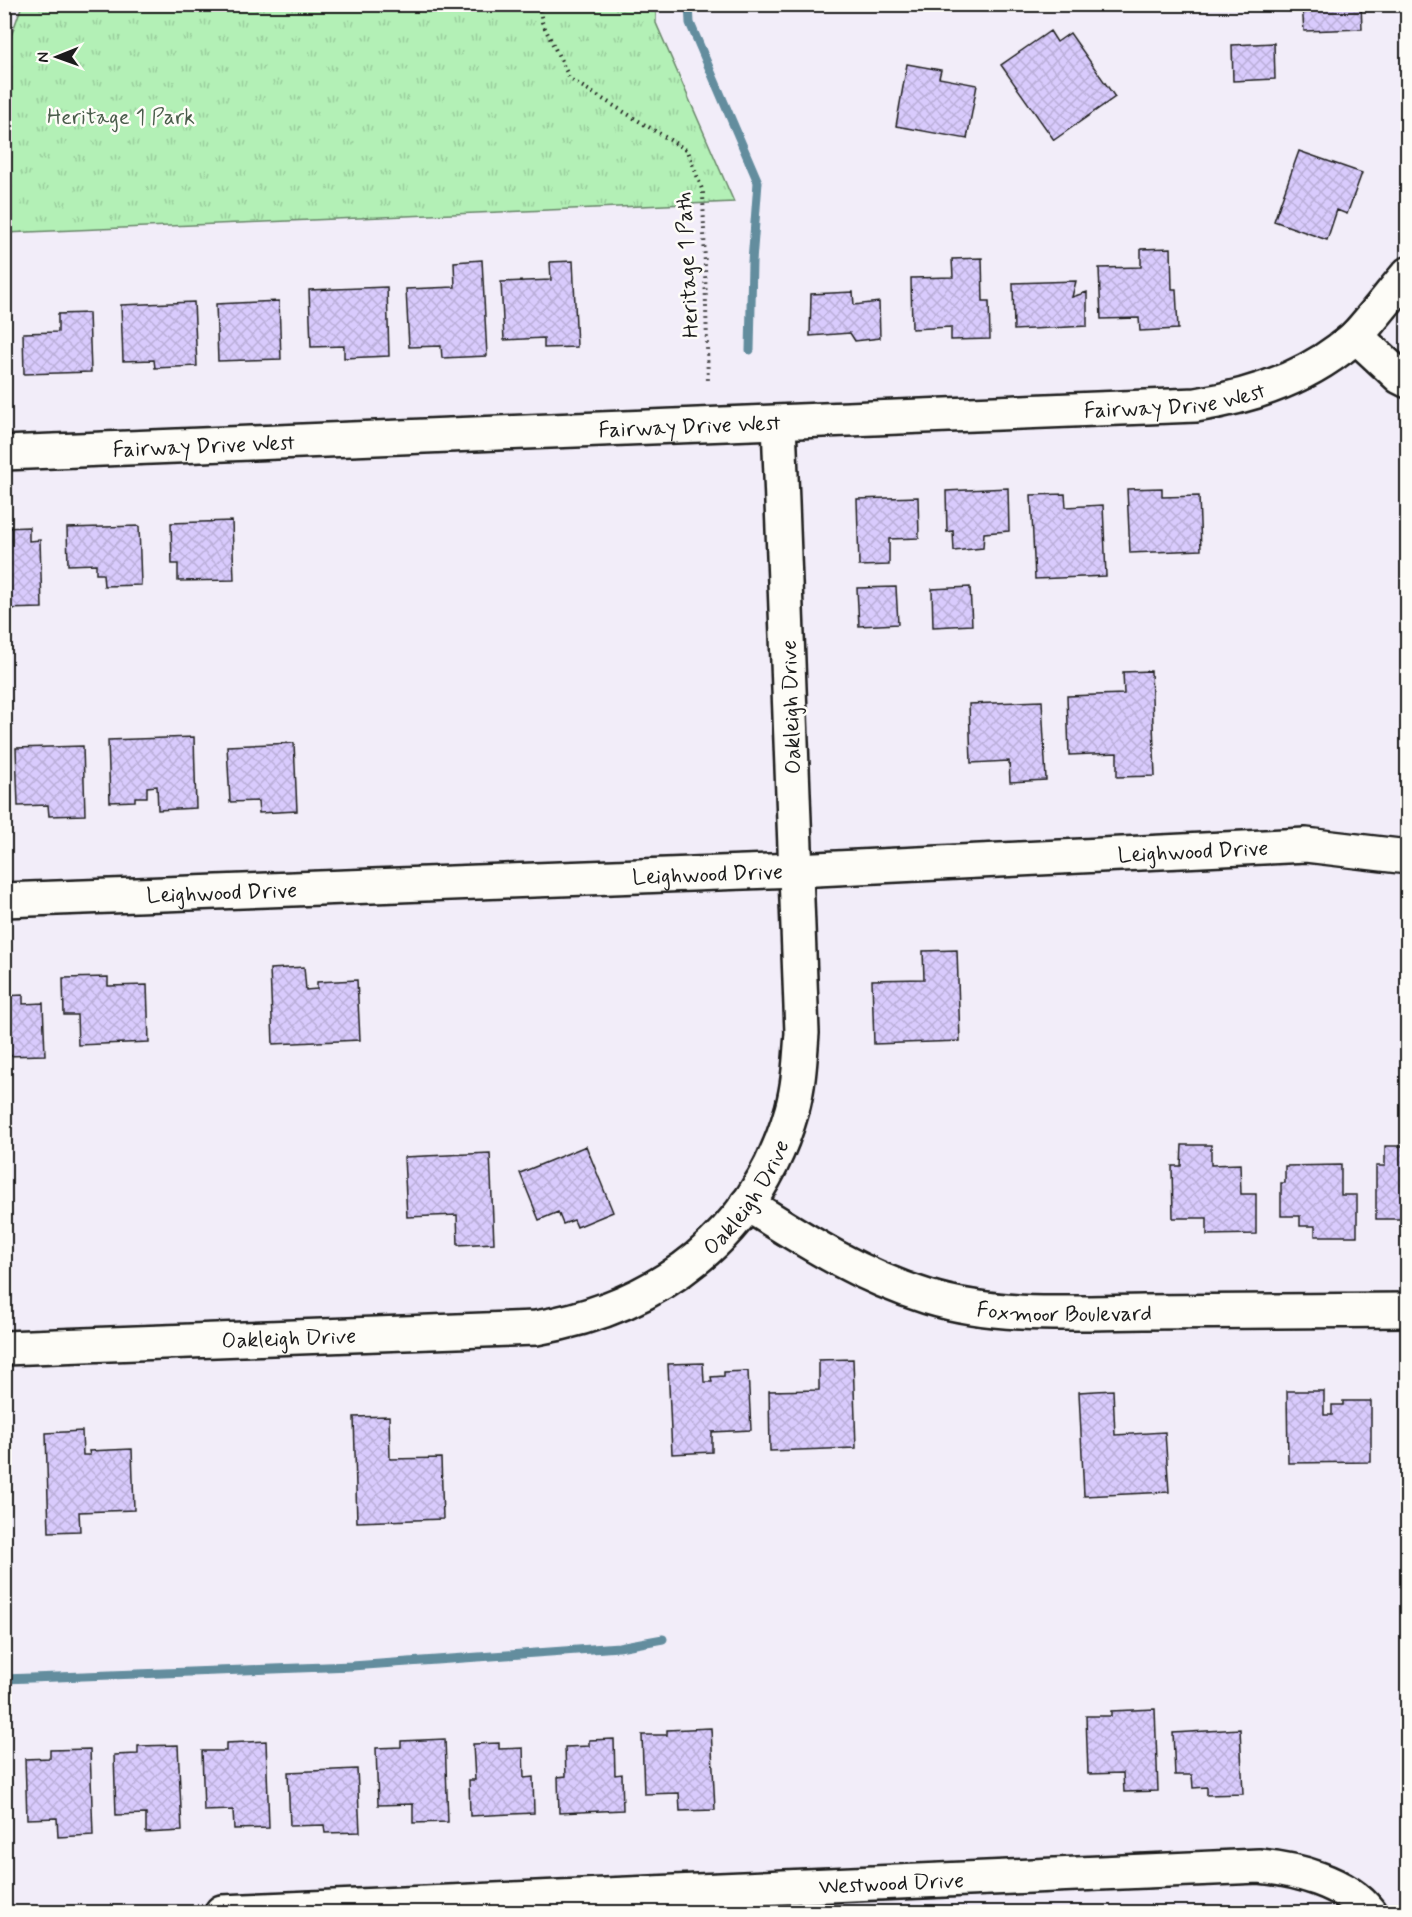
<svg xmlns="http://www.w3.org/2000/svg" width="1412" height="1917" viewBox="0 0 1412 1917" font-family="Mynerve,sans-serif">
<style>
.grass{fill:url(#grass-tufts);stroke:#688669;stroke-width:1.5}
.lines{fill:none;stroke-linecap:round;stroke-linejoin:round}
.stream{stroke:#638d9e;stroke-width:9}
.building{fill:url(#building-cross-hatch);stroke:#1c1c1c;stroke-width:1.5}
.minor-casing{stroke:#1c1c1c;stroke-width:38}
.path{stroke:#1c1c1c;stroke-width:4;stroke-dasharray:1.5 4.5;stroke-linecap:butt}
.minor{stroke:#fdfcf7;stroke-width:33}
.labels{text-anchor:middle;stroke-width:5;stroke-linejoin:round;paint-order:stroke}
.park-label{font-size:22px;fill:#495c4a;stroke:#fdfcf7}
.street-label{font-size:22px;fill:#1c1c1c;stroke:#fdfcf7}
</style>
<defs>
<pattern id="grass-tufts" width="24" height="20" patternUnits="userSpaceOnUse" patternTransform="scale(1.5)"><rect width="24" height="20" fill="#b3f0b6"/><path d="M3 7l-1-3M5 7V3M7 7l1-3M15 17l-1-3M17 17v-4M19 17l1-3" fill="none" stroke="#99cd9c"/></pattern>
<pattern id="building-cross-hatch" width="8" height="8" patternUnits="userSpaceOnUse" patternTransform="scale(1.5)"><rect width="8" height="8" fill="#d9cbfd"/><path d="M0 0l8 8M0 8l8-8" fill="none" stroke="#baaed8"/></pattern>
</defs>
<rect width="100%" height="100%" fill="#f2edf9"/>
<filter id="ink" filterUnits="userSpaceOnUse"><feTurbulence type="fractalNoise" baseFrequency=".0167" numOctaves="2"/><feDisplacementMap in="SourceGraphic" scale="12" xChannelSelector="R" yChannelSelector="G"/><feConvolveMatrix kernelMatrix="1 2 1 2 8 2 1 2 1" color-interpolation-filters="sRGB"/></filter>
<g filter="url(#ink)">
<!-- grass -->
<path class="grass" d="M 22,5 L 656,5 L 656,23 L 734,202 L 5,233 L 5,53 Z"/>
<g class="lines">
<!-- stream -->
<path class="stream" d="M 689,4 L 690,23 L 758,182 L 752,262 L 750,350
M 4,1679 L 352,1666 L 619,1647 L 663,1639"/>
</g>
<!-- building -->
<path class="building" d="M 1302,4 L 1361,4 L 1362,29 L 1304,31 Z
M 1050,31 L 1057,42 L 1070,33 L 1115,97 L 1054,140 L 1001,65 Z
M 1274,43 L 1275,79 L 1233,81 L 1232,45 Z
M 907,64 L 941,70 L 939,78 L 977,85 L 967,139 L 896,126 Z
M 1299,151 L 1362,173 L 1347,214 L 1337,210 L 1327,240 L 1274,221 Z
M 1171,248 L 1172,289 L 1176,289 L 1178,329 L 1140,331 L 1139,318 L 1101,319 L 1099,268 L 1141,267 L 1141,249 Z
M 982,258 L 983,301 L 989,301 L 990,339 L 951,340 L 951,327 L 912,329 L 911,278 L 953,277 L 952,259 Z
M 482,260 L 487,356 L 442,358 L 441,346 L 409,347 L 406,289 L 455,287 L 454,262 Z
M 573,261 L 577,347 L 544,348 L 544,338 L 504,340 L 501,282 L 551,280 L 550,262 Z
M 1076,281 L 1072,297 L 1087,292 L 1087,326 L 1014,330 L 1013,283 Z
M 387,287 L 389,356 L 344,358 L 344,346 L 311,347 L 309,290 Z
M 853,292 L 854,305 L 879,302 L 880,338 L 855,341 L 850,333 L 810,336 L 811,294 Z
M 279,301 L 281,359 L 218,361 L 216,304 Z
M 194,302 L 197,366 L 155,368 L 154,360 L 123,361 L 121,305 Z
M 89,313 L 91,372 L 24,374 L 23,333 L 58,332 L 58,314 Z
M 1008,488 L 1009,531 L 984,533 L 983,548 L 954,551 L 953,531 L 947,532 L 946,491 Z
M 1162,488 L 1162,497 L 1199,496 L 1201,550 L 1130,553 L 1127,489 Z
M 1065,494 L 1066,507 L 1103,505 L 1106,576 L 1035,579 L 1031,495 Z
M 918,497 L 919,538 L 889,539 L 889,565 L 859,566 L 857,499 Z
M 232,521 L 234,580 L 178,581 L 178,564 L 172,564 L 171,523 Z
M 139,526 L 141,585 L 104,586 L 103,574 L 96,574 L 96,564 L 68,565 L 67,528 Z
M 29,527 L 29,541 L 40,540 L 42,608 L 4,609 L 4,528 Z
M 896,587 L 898,624 L 859,626 L 857,588 Z
M 970,587 L 972,625 L 933,627 L 932,589 Z
M 1151,671 L 1155,776 L 1117,777 L 1117,753 L 1069,755 L 1067,696 L 1124,694 L 1123,672 Z
M 1042,701 L 1046,780 L 1010,782 L 1009,761 L 971,763 L 969,704 Z
M 194,737 L 196,808 L 158,810 L 157,786 L 147,787 L 147,797 L 135,797 L 135,801 L 110,802 L 108,740 Z
M 294,743 L 297,811 L 259,813 L 258,801 L 230,802 L 227,746 Z
M 83,746 L 85,815 L 49,816 L 48,805 L 18,806 L 16,748 Z
M 957,950 L 960,1041 L 874,1044 L 872,980 L 924,979 L 923,951 Z
M 304,967 L 306,990 L 317,989 L 317,982 L 357,980 L 360,1040 L 273,1044 L 270,969 Z
M 108,977 L 108,986 L 147,985 L 149,1042 L 78,1045 L 77,1015 L 64,1015 L 63,978 Z
M 23,995 L 23,1004 L 43,1003 L 45,1055 L 4,1056 L 4,996 Z
M 1182,1145 L 1211,1145 L 1211,1165 L 1240,1164 L 1241,1194 L 1256,1194 L 1256,1234 L 1207,1235 L 1207,1218 L 1173,1218 L 1172,1166 L 1181,1166 Z
M 586,1146 L 613,1212 L 577,1227 L 574,1220 L 563,1224 L 558,1212 L 539,1220 L 520,1173 Z
M 1385,1146 L 1408,1146 L 1408,1219 L 1376,1219 L 1376,1166 L 1385,1166 Z
M 490,1153 L 494,1243 L 458,1245 L 457,1215 L 407,1217 L 404,1157 Z
M 1341,1165 L 1341,1195 L 1357,1195 L 1357,1236 L 1315,1236 L 1315,1226 L 1300,1226 L 1300,1216 L 1281,1216 L 1281,1183 L 1285,1183 L 1285,1166 Z
M 853,1359 L 856,1448 L 770,1451 L 769,1391 L 819,1390 L 819,1360 Z
M 703,1363 L 704,1382 L 712,1382 L 711,1377 L 724,1376 L 724,1372 L 748,1371 L 751,1430 L 712,1432 L 712,1452 L 672,1454 L 668,1364 Z
M 1113,1390 L 1115,1435 L 1165,1432 L 1169,1492 L 1084,1496 L 1079,1392 Z
M 1287,1391 L 1324,1391 L 1324,1415 L 1332,1415 L 1332,1405 L 1343,1405 L 1343,1401 L 1371,1401 L 1371,1462 L 1288,1463 Z
M 389,1416 L 390,1459 L 441,1458 L 443,1519 L 357,1522 L 354,1417 Z
M 82,1431 L 83,1455 L 90,1455 L 89,1451 L 132,1449 L 134,1510 L 79,1512 L 80,1531 L 49,1532 L 46,1433 Z
M 1155,1709 L 1158,1791 L 1124,1792 L 1123,1773 L 1088,1774 L 1086,1716 L 1111,1716 L 1111,1711 Z
M 711,1728 L 715,1810 L 680,1811 L 679,1793 L 644,1794 L 642,1735 L 667,1735 L 667,1730 Z
M 1240,1729 L 1243,1794 L 1207,1795 L 1207,1787 L 1193,1788 L 1192,1775 L 1175,1775 L 1173,1733 Z
M 445,1739 L 448,1822 L 413,1823 L 413,1804 L 378,1805 L 376,1748 L 401,1747 L 401,1741 Z
M 614,1739 L 615,1775 L 622,1774 L 623,1810 L 559,1813 L 558,1777 L 566,1776 L 565,1747 L 589,1746 L 589,1740 Z
M 266,1741 L 269,1828 L 234,1829 L 233,1810 L 204,1811 L 202,1751 L 226,1751 L 226,1743 Z
M 499,1743 L 499,1749 L 523,1748 L 524,1778 L 533,1777 L 534,1813 L 470,1816 L 469,1780 L 475,1780 L 473,1744 Z
M 178,1745 L 182,1831 L 146,1833 L 146,1814 L 116,1815 L 114,1755 L 138,1754 L 138,1746 Z
M 90,1749 L 93,1835 L 58,1837 L 57,1818 L 27,1819 L 25,1759 L 50,1758 L 50,1750 Z
M 357,1769 L 360,1832 L 325,1833 L 324,1825 L 290,1826 L 288,1772 Z"/>
<g class="lines">
<defs>
<g id="minor">
<path d="M 1356,336 L 1400,377 L 1408,381"/>
<path id="s1" d="M 4,453 L 1196,405 C 1248,397 1298,381 1340,349 C 1346,344 1353,340 1358,334 C 1375,315 1391,294 1408,274"/>
<path id="s2" d="M 4,900 L 796,870 L 1306,845 L 1408,857"/>
<path id="s3" d="M 747,1204 C 807,1242 860,1276 928,1297 C 997,1318 1073,1313 1144,1312 C 1232,1311 1320,1311 1408,1310"/>
<path id="s4" d="M 4,1348 L 536,1328 C 660,1307 757,1234 792,1110 C 799,1084 800,1059 802,1033 L 779,423"/>
<path id="s5" d="M 222,1912 L 1259,1866 C 1295,1869 1346,1882 1369,1912"/>
</g>
</defs>
<!-- minor casing -->
<use href="#minor" class="minor-casing"/>
<!-- path -->
<path class="path" d="M 539,4 L 542,22 L 570,79 L 688,151 L 703,192 L 708,383"/>
<!-- minor -->
<use href="#minor" class="minor"/>
</g>
</g>
<g class="labels">
<!-- park labels -->
<g class="park-label">
<text x="121" y="124">Heritage 1 Park</text>
</g>
<!-- street labels -->
<g class="street-label">
<text transform="translate(686 265) rotate(-93)" y="8">Heritage 1 Path</text>
<text dy="8" stroke="none"><textPath href="#s1" startOffset="1172">Fairway Drive West</textPath></text>
<text dy="8" stroke="none"><textPath href="#s1" startOffset="686">Fairway Drive West</textPath></text>
<text dy="8" stroke="none"><textPath href="#s1" startOffset="200">Fairway Drive West</textPath></text>
<text transform="translate(790 707) rotate(-92)" y="8">Oakleigh Drive</text>
<text dy="8" stroke="none"><textPath href="#s2" startOffset="1190">Leighwood Drive</textPath></text>
<text dy="8" stroke="none"><textPath href="#s2" startOffset="704">Leighwood Drive</textPath></text>
<text dy="8" stroke="none"><textPath href="#s2" startOffset="218">Leighwood Drive</textPath></text>
<text dy="8" stroke="none"><textPath href="#s4" startOffset="789">Oakleigh Drive</textPath></text>
<text dy="8" stroke="none"><textPath href="#s3" startOffset="342">Foxmoor Boulevard</textPath></text>
<text dy="8" stroke="none"><textPath href="#s4" startOffset="285">Oakleigh Drive</textPath></text>
<text dy="8" stroke="none"><textPath href="#s5" startOffset="670">Westwood Drive</textPath></text>
</g>
</g>
<!-- margin -->
<rect width="1412" height="1917" fill="none" stroke="#fdfcf7" stroke-width="24"/>
<rect x="12" y="12" width="1388" height="1893" fill="none" stroke="#1c1c1c" stroke-width="2" filter="url(#ink)"/>
<!-- north arrow -->
<g transform="translate(57 57) rotate(269)" stroke="#fdfcf7" stroke-width="4.5" paint-order="stroke">
<path d="M0-4.5L10 22L0 15L-10 22Z" fill="#1c1c1c"/>
<text y="-9" font-size="16" font-weight="bold" text-anchor="middle" fill="#1c1c1c">N</text>
</g>
</svg>
